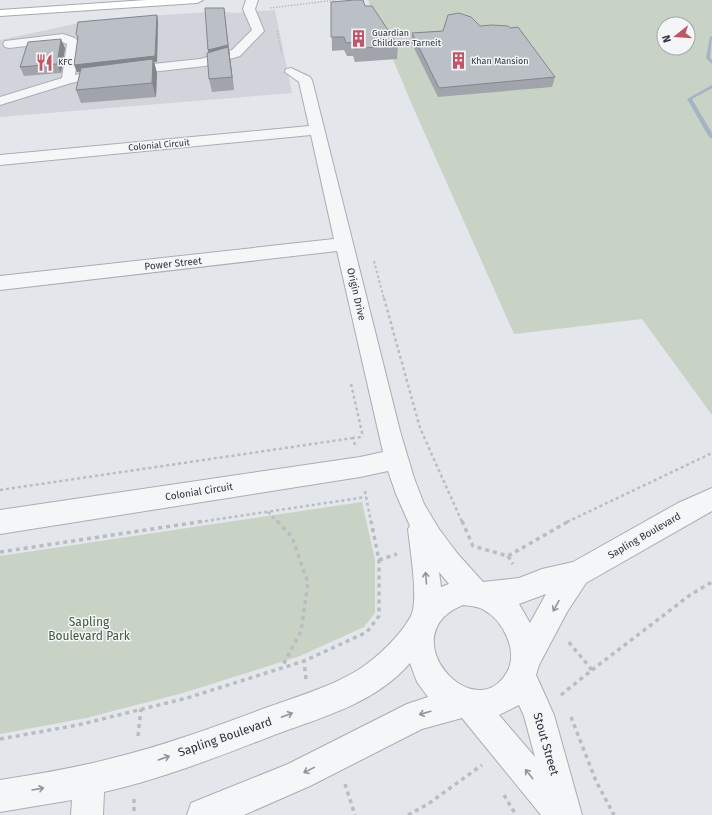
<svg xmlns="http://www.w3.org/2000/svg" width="712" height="815" viewBox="0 0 712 815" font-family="'Fira Sans',sans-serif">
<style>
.built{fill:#d1d5db}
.green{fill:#c9d3c5;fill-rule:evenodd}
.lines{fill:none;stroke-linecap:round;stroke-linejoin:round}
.stream{fill:#a2b4c5;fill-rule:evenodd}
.minor-casing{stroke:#a9adb4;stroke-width:2}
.major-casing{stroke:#a4aab4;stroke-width:2}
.path-far3{stroke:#b9bcc1;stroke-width:1.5;stroke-dasharray:1.5 1.5;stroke-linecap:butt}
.path-far2{stroke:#b9bcc1;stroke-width:2;stroke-dasharray:2.5 2.5;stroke-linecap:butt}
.path-far1{stroke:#b9bcc1;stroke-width:2.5;stroke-dasharray:3 3;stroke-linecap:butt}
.path{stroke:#b9bcc1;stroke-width:3.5;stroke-dasharray:4 4;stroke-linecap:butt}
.minor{fill:#f5f6f8;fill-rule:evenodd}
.major{fill:#fff;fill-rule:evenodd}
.wall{fill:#a1a4aa}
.shaded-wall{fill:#83868b}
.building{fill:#bbbfc6;stroke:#83868b}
.oneway{stroke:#91959c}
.labels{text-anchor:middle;stroke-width:3;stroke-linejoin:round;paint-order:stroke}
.far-poi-label{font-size:9px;fill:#2d3440;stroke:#f3f5f7;text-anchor:start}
.far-street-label{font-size:9px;fill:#2d3440;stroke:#f3f5f7}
.street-label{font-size:10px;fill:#2d3440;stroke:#f3f5f7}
.near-park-label{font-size:12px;fill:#425a3b;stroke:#f3f5f7}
.near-street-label{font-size:12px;fill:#2d3440;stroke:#f3f5f7}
</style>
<rect width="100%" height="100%" fill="#e3e6ea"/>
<!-- built -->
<path class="built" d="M 275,10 L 292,93 L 0,117 L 0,40 L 93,20 L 221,11 L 233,13 Z"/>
<!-- green -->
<path class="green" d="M 368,0 L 712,0 L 712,415 L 642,319 L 514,334 L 413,107 ZM 664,24 L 688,24 L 688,48 L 664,48 Z
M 362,502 L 375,560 L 375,613 L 364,627 L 300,656 L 183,693 L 86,718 L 0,734 L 0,556 Z"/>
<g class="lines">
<!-- stream -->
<path class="stream" d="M 712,36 L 710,58 L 712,60 L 712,64 L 706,58 L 710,37 Z
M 712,85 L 712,88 L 692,99 L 712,133 L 712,139 L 709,137 L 687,99 Z"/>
<defs>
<path id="minor" d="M 246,0 L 258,0 L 255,9 L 264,31 L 240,56 L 205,66 L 97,78 L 71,83 L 0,105 L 0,97 L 62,78 L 67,44 L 62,42 L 9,48 L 5,47 L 3,44 L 5,41 L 63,34 L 75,38 L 79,43 L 75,75 L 97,70 L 200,59 L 232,50 L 252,30 L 243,9 Z
M 291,68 L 310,77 L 312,80 L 400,431 L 414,478 L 424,504 L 439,529 L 457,553 L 483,582 L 519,578 L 542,569 L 573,562 L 678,503 L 712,488 L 712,511 L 586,583 L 567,612 L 539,665 L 536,675 L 554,715 L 582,815 L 541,815 L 462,718 L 422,729 L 310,786 L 244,815 L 187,815 L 191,803 L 288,764 L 407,704 L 428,697 L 417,682 L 410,663 C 374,705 318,718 269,737 C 215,758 161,779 104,792 L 103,815 L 71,815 L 72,800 L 0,812 L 0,780 C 38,774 76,768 113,758 C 166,745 217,726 268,707 C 299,696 330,687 358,670 C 377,658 400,636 411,616 C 419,600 410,549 408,529 L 410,526 L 396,494 L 388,471 L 360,477 L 0,534 L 0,510 L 360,457 L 383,452 L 337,251 L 0,290 L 0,276 L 334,239 L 311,135 L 0,165 L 0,155 L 309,126 L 299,82 L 285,72 L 286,69 ZM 439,572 L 449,584 L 441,587 ZM 546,594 L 530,623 L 519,604 ZM 463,605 C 470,606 478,606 484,610 C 503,620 519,652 507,672 C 475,729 389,635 463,605 ZM 519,705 L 524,716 L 535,757 L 499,715 Z"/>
<path id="major" d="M 146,0 L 203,0 L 197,3 L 0,16 L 0,10 Z"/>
</defs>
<!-- minor casing -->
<use href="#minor" class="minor-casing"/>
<!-- major casing -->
<use href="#major" class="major-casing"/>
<!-- path-far3 -->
<path class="path-far3" d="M 270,8 L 336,0
M 277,31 L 282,55"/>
<!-- path-far2 -->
<path class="path-far2" d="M 374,261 L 384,299"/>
<!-- path-far1 -->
<path class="path-far1" d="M 384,298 L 420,428 L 462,522
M 351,384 L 363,437
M 355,445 L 353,438 L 362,437
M 0,490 L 353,438
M 365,491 L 371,522
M 268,512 L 278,522
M 199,522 L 366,497
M 567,522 L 712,453"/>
<!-- path -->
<path class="path" d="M 277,521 L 292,537 L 308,583 L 301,631 L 282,667
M 462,521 L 473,546 L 508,556 L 569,521
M 0,552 L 205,521
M 508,556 L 513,564
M 379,560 L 397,554
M 592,670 L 690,595 L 712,582
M 306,679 L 304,661 L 367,632 L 379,616 L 379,560 L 371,521
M 561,695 L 592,670 L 567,640
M 571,717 L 596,781 L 614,815
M 138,736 L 141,709
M 0,739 L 78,725 L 187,698 L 304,661
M 345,784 L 355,815
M 504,795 L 516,815
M 134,799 L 134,815
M 408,815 L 428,804 L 482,765"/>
<!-- minor -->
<use href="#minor" class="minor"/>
<!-- major -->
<use href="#major" class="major"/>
</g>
<!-- wall -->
<path class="wall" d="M 331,2 L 365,6 L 398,45 L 397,59 L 355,62 L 353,56 L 347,56 L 344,50 L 332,51 Z
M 158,21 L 157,62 L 154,62 L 157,73 L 156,97 L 81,103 L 76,90 L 80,71 L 77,72 L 78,39 L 76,34 Z
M 480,26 L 510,28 L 555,77 L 552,87 L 438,97 L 411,42 L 412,33 L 443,31 Z
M 65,48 L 61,73 L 24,76 L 20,67 Z
M 229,49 L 234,90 L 212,92 L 209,79 L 208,50 Z"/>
<!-- shaded-wall -->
<path class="shaded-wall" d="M 224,8 L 234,90 L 232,77 L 209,55 L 208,50 Z
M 157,15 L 158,21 L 157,62 L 154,62 L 157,73 L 156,97 L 152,83 L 153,63 L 77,72 L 74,65 Z
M 61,39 L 65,48 L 61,73 L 57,64 Z"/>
<!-- building -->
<path class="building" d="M 355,0 L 363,0 L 365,6 L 372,6 L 398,45 L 355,49 L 353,42 L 346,43 L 344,37 L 331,37 L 331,2 Z
M 205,8 L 224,8 L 228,45 L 208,50 Z
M 459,13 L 471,17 L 480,26 L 492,25 L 508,26 L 510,28 L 518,27 L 555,77 L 439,88 L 412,33 L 443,31 L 448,15 Z
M 157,15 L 155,56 L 74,65 L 78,37 L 76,34 L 78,22 Z
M 61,39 L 57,64 L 20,67 L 28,42 Z
M 228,47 L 232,77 L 209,79 L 207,53 Z
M 153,59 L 152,83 L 76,90 L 81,68 Z"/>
<!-- one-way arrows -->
<defs><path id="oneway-shaft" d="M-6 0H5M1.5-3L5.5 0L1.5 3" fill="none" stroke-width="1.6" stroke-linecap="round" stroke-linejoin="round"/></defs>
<g class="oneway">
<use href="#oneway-shaft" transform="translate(426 578) rotate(-95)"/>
<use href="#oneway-shaft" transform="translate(556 606) rotate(119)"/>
<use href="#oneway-shaft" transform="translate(425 713) rotate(164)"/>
<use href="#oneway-shaft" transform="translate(287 715) rotate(-21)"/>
<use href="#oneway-shaft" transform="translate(164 758) rotate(-19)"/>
<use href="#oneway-shaft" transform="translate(309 770) rotate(154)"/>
<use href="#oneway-shaft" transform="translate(529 774) rotate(-129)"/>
<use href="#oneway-shaft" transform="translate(38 789) rotate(-10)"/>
</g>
<!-- icons -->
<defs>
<symbol id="building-bare" viewBox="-9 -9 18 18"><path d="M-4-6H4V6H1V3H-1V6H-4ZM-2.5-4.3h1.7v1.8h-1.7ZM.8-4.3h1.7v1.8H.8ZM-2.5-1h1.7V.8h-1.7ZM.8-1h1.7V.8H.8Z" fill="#c05768" stroke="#f3f5f7" stroke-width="2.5" paint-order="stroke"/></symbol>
<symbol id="restaurant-bare" viewBox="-9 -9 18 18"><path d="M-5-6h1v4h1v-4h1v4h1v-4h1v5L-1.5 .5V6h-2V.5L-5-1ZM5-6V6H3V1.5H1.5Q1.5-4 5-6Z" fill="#c05768" stroke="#f3f5f7" stroke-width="2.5" paint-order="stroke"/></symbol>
</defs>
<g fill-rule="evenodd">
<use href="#building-bare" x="346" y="26" width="25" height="25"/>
<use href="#building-bare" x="446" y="48" width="25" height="25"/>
<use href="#restaurant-bare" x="32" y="50" width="25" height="25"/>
</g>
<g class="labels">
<!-- far-poi labels -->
<g class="far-poi-label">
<text x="372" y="36">Guardian<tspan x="372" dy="10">Childcare Tarneit</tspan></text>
<text x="471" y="64">Khan Mansion</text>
<text x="58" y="65">KFC</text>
</g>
<!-- far-street labels -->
<g class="far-street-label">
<text transform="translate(159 145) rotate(-5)" y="3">Colonial Circuit</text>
</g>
<!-- street labels -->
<g class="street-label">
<text transform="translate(173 263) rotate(-6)" y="4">Power Street</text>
<text transform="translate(357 294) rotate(77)" y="4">Origin Drive</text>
<text transform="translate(199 491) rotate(-9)" y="4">Colonial Circuit</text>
<text transform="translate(644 535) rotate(-30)" y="4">Sapling Boulevard</text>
</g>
<!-- near-park labels -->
<g class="near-park-label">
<text x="89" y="626">Sapling<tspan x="89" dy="14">Boulevard Park</tspan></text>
</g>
<!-- near-street labels -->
<g class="near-street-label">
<text transform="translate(225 737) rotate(-19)" y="4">Sapling Boulevard</text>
<text transform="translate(546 744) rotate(74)" y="4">Stout Street</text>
</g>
</g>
<!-- north arrow -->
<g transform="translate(676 36) rotate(253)"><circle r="19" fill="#f3f5f7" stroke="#a4a8ae"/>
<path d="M0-3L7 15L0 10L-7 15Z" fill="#c05768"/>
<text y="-6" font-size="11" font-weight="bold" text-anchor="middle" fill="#2d3440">N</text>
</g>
</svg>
